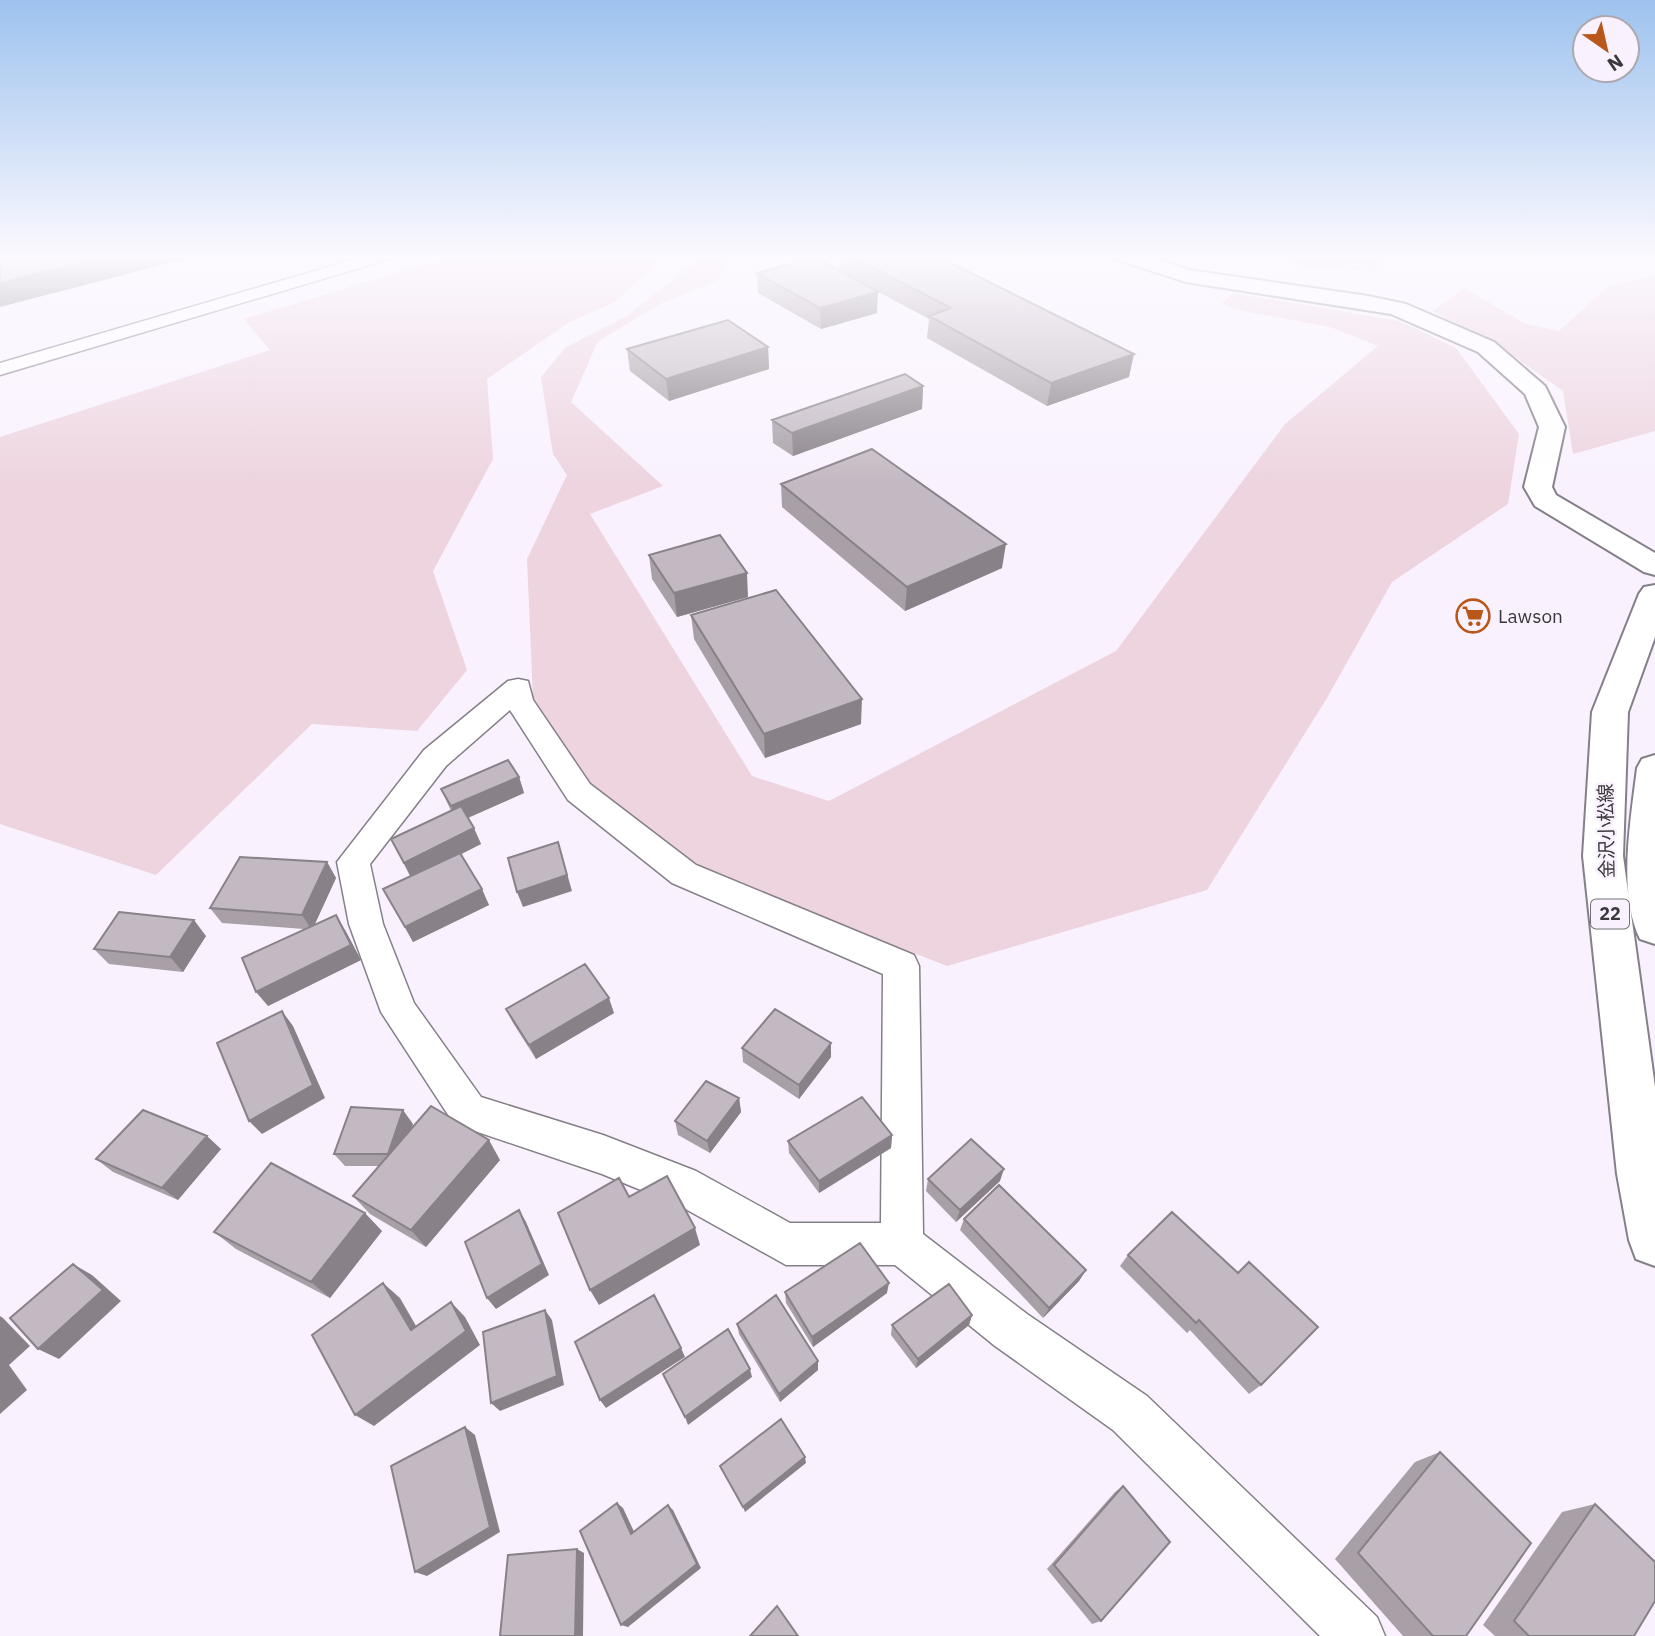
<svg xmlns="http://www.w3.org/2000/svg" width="1655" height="1636" viewBox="0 0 1655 1636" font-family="'IBM Plex Sans','Noto Sans JP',sans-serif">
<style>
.green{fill:#edd4df}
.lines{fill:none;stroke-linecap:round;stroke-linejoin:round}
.minor-casing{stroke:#857f89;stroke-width:3}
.tertiary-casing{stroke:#857f89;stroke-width:4}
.primary-casing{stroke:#857f89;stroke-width:4}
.minor{fill:#fff;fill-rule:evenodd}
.tertiary{fill:#fff;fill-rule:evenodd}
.primary{fill:#fff;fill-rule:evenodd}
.wall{fill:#a89fa7}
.shaded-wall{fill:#888288}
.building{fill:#c3b9c2;stroke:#888288;stroke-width:2}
.labels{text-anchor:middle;stroke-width:5;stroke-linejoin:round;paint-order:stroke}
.shield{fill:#f9f2fe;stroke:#737076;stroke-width:2}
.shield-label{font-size:18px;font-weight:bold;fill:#3a383c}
.poi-label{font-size:19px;fill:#3a383c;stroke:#f9f2fe;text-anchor:start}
.street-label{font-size:19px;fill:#3a383c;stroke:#f9f2fe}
</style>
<rect width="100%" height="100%" fill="#f9f2fe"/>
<!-- green -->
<path class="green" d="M 455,255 L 666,255 L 615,302 L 568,323 L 487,379 L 493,459 L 433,571 L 467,670 L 417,731 L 312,724 L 156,875 L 0,824 L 0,437 L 270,350 L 244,319 Z
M 704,255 L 729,257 L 719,280 L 662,303 L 598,341 L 571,402 L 663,486 L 590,514 L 752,776 L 829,801 L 1116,651 L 1285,424 L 1378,346 L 1330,327 L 1233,309 L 1222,303 L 1234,293 L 1399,321 L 1456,348 L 1519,434 L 1508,504 L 1392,582 L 1327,698 L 1207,890 L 947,966 L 696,868 L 592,785 L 533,699 L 527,559 L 567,475 L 553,454 L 541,377 L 565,348 L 628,315 Z
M 1268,255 L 1384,255 L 1383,271 L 1305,268 Z
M 1655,275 L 1655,431 L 1573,454 L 1563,391 L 1505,350 L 1433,311 L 1464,288 L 1526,324 L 1559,331 L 1608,287 Z"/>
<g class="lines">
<defs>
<path id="minor" d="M 369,255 L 395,255 L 393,258 L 0,375 L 0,363 Z
M 518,679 L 528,681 L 533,700 L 590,784 L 696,865 L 914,955 L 919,966 L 923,1234 L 1027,1314 L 1147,1396 L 1377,1617 L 1385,1636 L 1320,1636 L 1113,1430 L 995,1346 L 895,1265 L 786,1265 L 682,1207 L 602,1174 L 454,1124 L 381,1012 L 349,924 L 337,862 L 424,750 L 508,681 ZM 510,710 L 568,800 L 672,883 L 883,974 L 881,1223 L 790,1223 L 696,1171 L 603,1135 L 481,1097 L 414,1003 L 383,924 L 370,864 L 446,766 Z"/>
<path id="tertiary" d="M 1112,255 L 1143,255 L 1189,270 L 1368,296 L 1406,304 L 1494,342 L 1545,386 L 1565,427 L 1552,487 L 1556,495 L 1655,553 L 1655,575 L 1644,572 L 1535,506 L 1524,487 L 1539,427 L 1525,394 L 1478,352 L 1391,314 L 1186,282 L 1115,259 Z"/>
<path id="primary" d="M 1655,585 L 1655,637 L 1628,712 L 1623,856 L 1655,1087 L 1655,1266 L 1636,1259 L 1629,1240 L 1617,1174 L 1583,856 L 1592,712 L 1639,594 L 1644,587 Z
M 1655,755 L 1655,944 L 1640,939 C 1617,893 1631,818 1637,768 L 1642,759 Z"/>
</defs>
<!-- minor casing -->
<use href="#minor" class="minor-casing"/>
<!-- tertiary casing -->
<use href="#tertiary" class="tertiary-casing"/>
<!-- primary casing -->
<use href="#primary" class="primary-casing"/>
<!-- minor -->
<use href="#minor" class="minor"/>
<!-- tertiary -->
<use href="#tertiary" class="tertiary"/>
<!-- primary -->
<use href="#primary" class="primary"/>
</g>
<!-- wall -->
<path class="wall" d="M 839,255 L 935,255 L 1129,377 L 1047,406 L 927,338 L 929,319 L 860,282 L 877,313 L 821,329 L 758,293 L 757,273 L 839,270 Z
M 768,347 L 769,369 L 669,401 L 630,371 L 627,349 Z
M 923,386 L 922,409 L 793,456 L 773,443 L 772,420 Z
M 781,484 L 1002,568 L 905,611 L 782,507 Z
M 649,555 L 748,597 L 677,617 L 652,579 Z
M 691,615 L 861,724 L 765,758 L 694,639 Z
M 519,777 L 524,793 L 468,818 L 481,844 L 461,854 L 489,905 L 413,942 L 383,889 L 410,876 L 391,839 L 451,811 L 441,789 Z
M 327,862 L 336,878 L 315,924 L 345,930 L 361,960 L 268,1006 L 304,929 L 222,923 L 210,908 Z
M 206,936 L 183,972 L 109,964 L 94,949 Z
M 506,1009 L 614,1013 L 536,1059 L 513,1023 Z
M 742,1048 L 831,1057 L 799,1099 L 743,1062 Z
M 739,1098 L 741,1112 L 710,1153 L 678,1135 L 675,1121 Z
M 413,1124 L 411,1130 L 500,1160 L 426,1247 L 370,1214 L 353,1196 L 379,1166 L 345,1166 L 334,1154 Z
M 892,1135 L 891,1148 L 819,1193 L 789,1153 L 788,1141 Z
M 221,1149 L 178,1200 L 113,1172 L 96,1159 Z
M 928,1179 L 1000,1181 L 956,1222 L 926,1191 Z
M 1172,1212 L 1261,1385 L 1249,1394 L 1190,1330 L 1187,1333 L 1120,1266 L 1128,1255 Z
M 964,1219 L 1086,1270 L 1079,1281 L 1043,1318 L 960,1230 Z
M 382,1231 L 330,1298 L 236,1249 L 214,1232 Z
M 785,1292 L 887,1293 L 813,1347 L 786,1303 Z
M 972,1315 L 969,1325 L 916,1368 L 891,1335 L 892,1325 Z
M 737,1324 L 818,1370 L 780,1402 L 739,1334 Z
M 1440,1452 L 1466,1636 L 1403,1636 L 1335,1559 L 1415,1462 Z
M 1123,1486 L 1101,1621 L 1092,1624 L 1047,1569 L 1115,1492 Z
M 1595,1504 L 1634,1636 L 1495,1636 L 1483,1625 L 1562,1512 Z"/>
<!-- shaded-wall -->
<path class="shaded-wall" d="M 111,255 L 200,255 L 0,307 L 0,283 Z
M 878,292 L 877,313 L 821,329 L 820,308 Z
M 768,347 L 769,369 L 669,401 L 666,379 Z
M 1134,354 L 1129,377 L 1047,406 L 1051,383 Z
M 923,386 L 922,409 L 793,456 L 792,433 Z
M 1006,544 L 1002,568 L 905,611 L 907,587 Z
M 747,573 L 748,597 L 677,617 L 674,593 Z
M 862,699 L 861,724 L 765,758 L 764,734 Z
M 519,777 L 524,793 L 458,822 L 451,806 Z
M 474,828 L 481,844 L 412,879 L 404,863 Z
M 558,842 L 572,891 L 523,907 L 517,892 Z
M 327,862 L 336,878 L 312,930 L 302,915 Z
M 482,889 L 489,905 L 413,942 L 405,927 Z
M 336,915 L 345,930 L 361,960 L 268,1006 L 256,992 Z
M 194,920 L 206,936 L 183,972 L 170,957 Z
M 609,998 L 614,1013 L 536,1059 L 529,1045 Z
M 282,1011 L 293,1026 L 325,1098 L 262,1134 L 249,1121 Z
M 831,1043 L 831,1057 L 799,1099 L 799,1085 Z
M 739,1098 L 741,1112 L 710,1153 L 707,1141 Z
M 403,1110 L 413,1124 L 398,1167 L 388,1154 Z
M 892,1135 L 891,1148 L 819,1193 L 819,1181 Z
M 207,1136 L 221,1149 L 178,1200 L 162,1188 Z
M 489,1140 L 500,1160 L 426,1247 L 411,1230 Z
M 1004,1169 L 1000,1181 L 956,1222 L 960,1210 Z
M 519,1210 L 526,1222 L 549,1275 L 496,1309 L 487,1298 Z
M 365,1213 L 382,1231 L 330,1298 L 311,1282 Z
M 695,1228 L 700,1245 L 599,1305 L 590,1290 Z
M 73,1264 L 92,1275 L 121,1301 L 59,1359 L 38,1349 Z
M 1086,1270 L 1079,1281 L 1043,1318 L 1049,1308 Z
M 383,1283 L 400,1298 L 427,1345 L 411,1330 Z
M 889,1283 L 887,1293 L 813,1347 L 812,1337 Z
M 451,1302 L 465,1317 L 480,1345 L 374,1426 L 355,1415 Z
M 545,1310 L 552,1320 L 564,1385 L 500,1411 L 491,1403 Z
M 972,1315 L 969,1325 L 916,1368 L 918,1359 Z
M 0,1316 L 3,1318 L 30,1346 L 9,1365 L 27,1390 L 0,1414 Z
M 681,1348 L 685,1357 L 606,1408 L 600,1400 Z
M 818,1361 L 818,1370 L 780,1402 L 779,1394 Z
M 750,1369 L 752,1377 L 688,1425 L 685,1417 Z
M 465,1427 L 475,1435 L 500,1532 L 427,1576 L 415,1572 Z
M 805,1457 L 806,1463 L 745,1512 L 743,1507 Z
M 617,1503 L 623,1508 L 637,1538 L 631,1534 Z
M 668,1505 L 673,1510 L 701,1568 L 628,1627 L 621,1625 Z
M 577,1549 L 584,1553 L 583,1636 L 575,1636 Z"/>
<!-- building -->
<path class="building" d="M 0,255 L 111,255 L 0,283 Z
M 849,255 L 935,255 L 1134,354 L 1051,383 L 929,316 L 951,308 Z
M 815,257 L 878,292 L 820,308 L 757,273 Z
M 728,320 L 768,347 L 666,379 L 627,349 Z
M 905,374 L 923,386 L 792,433 L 772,420 Z
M 872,449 L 1006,544 L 907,587 L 781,484 Z
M 720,535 L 747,573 L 674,593 L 649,555 Z
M 776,590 L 862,699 L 764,734 L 691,615 Z
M 508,760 L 519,777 L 451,806 L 441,789 Z
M 461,806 L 474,828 L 404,863 L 391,839 Z
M 558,842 L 567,875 L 517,892 L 508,858 Z
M 460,853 L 482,889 L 405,927 L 383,889 Z
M 240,857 L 327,862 L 302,915 L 210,908 Z
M 119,912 L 194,920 L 170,957 L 94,949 Z
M 336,915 L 351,945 L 256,992 L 242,958 Z
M 585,964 L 609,998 L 529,1045 L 506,1009 Z
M 775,1009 L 831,1043 L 799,1085 L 742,1048 Z
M 282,1011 L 313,1085 L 249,1121 L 217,1043 Z
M 706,1081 L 739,1098 L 707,1141 L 675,1121 Z
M 862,1097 L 892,1135 L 819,1181 L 788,1141 Z
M 431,1106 L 489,1140 L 411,1230 L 353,1196 Z
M 351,1107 L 403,1110 L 388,1154 L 334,1154 Z
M 143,1110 L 207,1136 L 162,1188 L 96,1159 Z
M 971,1139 L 1004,1169 L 960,1210 L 928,1179 Z
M 271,1163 L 365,1213 L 311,1282 L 214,1232 Z
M 667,1176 L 695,1228 L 590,1290 L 558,1213 L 619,1178 L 629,1197 Z
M 999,1185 L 1086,1270 L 1049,1308 L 964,1219 Z
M 519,1210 L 542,1264 L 487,1298 L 465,1242 Z
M 1172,1212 L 1238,1273 L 1249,1262 L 1318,1327 L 1261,1385 L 1199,1320 L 1196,1323 L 1128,1255 Z
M 860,1243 L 889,1283 L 812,1337 L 785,1292 Z
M 73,1264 L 103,1290 L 38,1349 L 10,1318 Z
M 383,1283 L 411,1330 L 451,1302 L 466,1331 L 355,1415 L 312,1335 Z
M 949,1284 L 972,1315 L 918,1359 L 892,1325 Z
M 654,1295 L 681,1348 L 600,1400 L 575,1342 Z
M 776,1295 L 818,1361 L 779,1394 L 737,1324 Z
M 545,1310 L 557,1376 L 491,1403 L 483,1332 Z
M 728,1329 L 750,1369 L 685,1417 L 663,1374 Z
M 781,1419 L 805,1457 L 743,1507 L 720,1466 Z
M 465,1427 L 490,1527 L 415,1572 L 391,1466 Z
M 1440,1452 L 1531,1543 L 1466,1636 L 1433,1636 L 1358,1553 Z
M 1123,1486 L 1170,1542 L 1101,1621 L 1054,1565 Z
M 617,1503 L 631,1534 L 668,1505 L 697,1564 L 621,1625 L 580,1531 Z
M 1595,1504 L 1655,1562 L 1655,1601 L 1634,1636 L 1529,1636 L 1514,1621 Z
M 577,1549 L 575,1636 L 500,1636 L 508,1555 Z
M 777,1606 L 798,1636 L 750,1636 Z"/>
<!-- sky -->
<linearGradient id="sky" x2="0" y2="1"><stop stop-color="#9dc2ee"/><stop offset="0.53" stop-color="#fcf9ff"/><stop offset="1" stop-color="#fcf9ff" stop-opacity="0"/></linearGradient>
<rect width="1655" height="484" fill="url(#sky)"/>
<!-- icons -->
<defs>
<symbol id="supermarket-ring" viewBox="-11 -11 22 22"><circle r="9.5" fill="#f9f2fe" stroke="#b9571b" stroke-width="1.5"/><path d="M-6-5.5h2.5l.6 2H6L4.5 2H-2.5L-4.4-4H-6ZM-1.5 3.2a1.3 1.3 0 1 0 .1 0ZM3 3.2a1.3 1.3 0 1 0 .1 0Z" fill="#b9571b"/></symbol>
</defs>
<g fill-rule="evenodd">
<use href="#supermarket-ring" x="1454" y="597" width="38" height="38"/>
</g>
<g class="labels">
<!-- shield labels -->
<rect class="shield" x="1591" y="899.5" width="38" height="29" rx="5"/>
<g class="shield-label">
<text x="1610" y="920">22</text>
</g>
<!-- poi labels -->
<g class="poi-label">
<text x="1498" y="623">Lawson</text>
</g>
<!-- street labels -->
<g class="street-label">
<text transform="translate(1606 831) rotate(-91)" y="7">金沢小松線</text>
</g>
</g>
<!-- north arrow -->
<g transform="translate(1606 49) rotate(146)"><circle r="33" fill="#f9f2fe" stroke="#ada8b0" stroke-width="2"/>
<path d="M0-5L12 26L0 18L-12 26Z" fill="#b9571b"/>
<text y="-10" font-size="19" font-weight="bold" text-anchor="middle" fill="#3a383c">N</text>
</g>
</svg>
